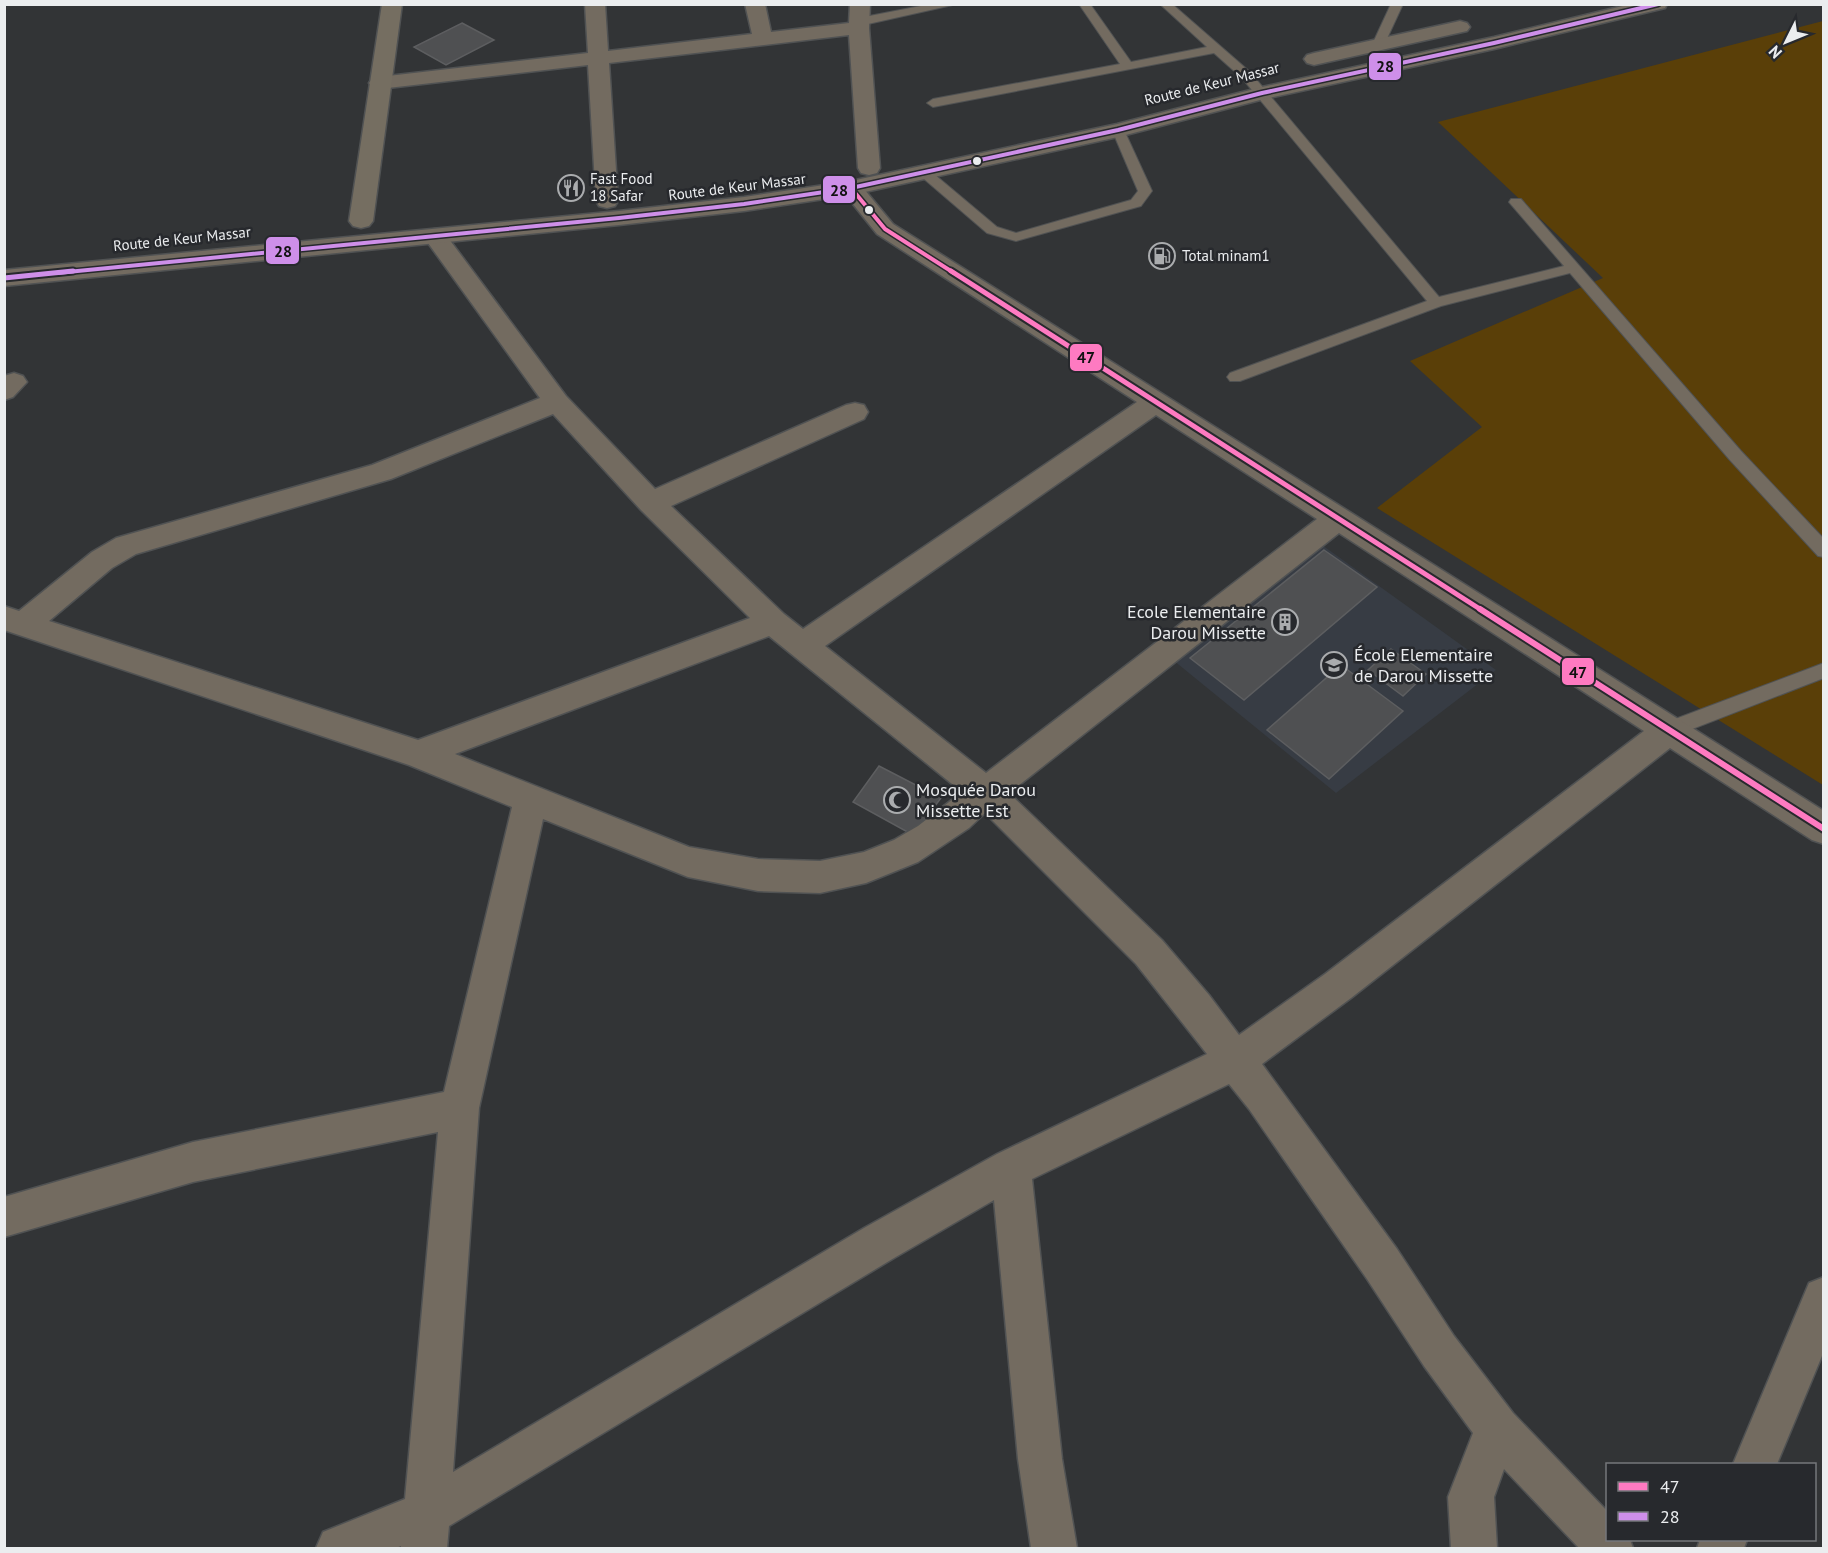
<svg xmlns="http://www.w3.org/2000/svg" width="1828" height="1553" viewBox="0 0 1828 1553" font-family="'PT Sans',sans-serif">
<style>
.built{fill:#373c44}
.green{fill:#5a3f08}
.building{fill:#4f5052;stroke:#5d5e60;stroke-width:1.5}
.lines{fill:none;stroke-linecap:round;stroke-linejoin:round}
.lane-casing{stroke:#505253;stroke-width:2}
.street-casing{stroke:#505253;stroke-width:3}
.secondary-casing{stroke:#505253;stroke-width:3}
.primary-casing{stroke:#505253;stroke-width:3}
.lane{fill:#736b60;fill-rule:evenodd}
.street{fill:#736b60;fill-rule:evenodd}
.secondary{fill:#756e61;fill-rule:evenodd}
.primary{fill:#736b60;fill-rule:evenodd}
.bus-1-far2-casing{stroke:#27292d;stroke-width:7}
.bus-1-far1-casing{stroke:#27292d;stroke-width:9}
.bus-1-casing{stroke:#27292d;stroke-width:10}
.bus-2-far1-casing{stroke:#27292d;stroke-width:7}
.bus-2-casing{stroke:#27292d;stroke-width:9}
.bus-1-far2{stroke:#fe7ac1;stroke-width:4}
.bus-1-far1{stroke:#fe7ac1;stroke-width:5}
.bus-1{stroke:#fe7ac1;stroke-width:6}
.bus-2-far1{stroke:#ce8fe9;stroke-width:4}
.bus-2{stroke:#ce8fe9;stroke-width:5}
.bus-dot{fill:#ebedef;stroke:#27292d;stroke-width:2}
.labels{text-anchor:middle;stroke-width:5;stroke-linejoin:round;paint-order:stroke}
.far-street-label{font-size:15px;fill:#ebedef;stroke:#27292d}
.far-poi-label{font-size:15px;fill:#ebedef;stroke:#27292d;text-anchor:start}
.poi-label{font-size:18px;fill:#ebedef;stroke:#27292d;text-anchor:start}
.line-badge{stroke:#27292d;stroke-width:2}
.pale-badge-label{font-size:16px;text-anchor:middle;font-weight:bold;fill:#111}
</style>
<rect width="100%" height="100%" fill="#323436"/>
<!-- built -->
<path class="built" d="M 1322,545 L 1496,670 L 1336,793 L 1173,660 Z"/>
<!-- green -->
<path class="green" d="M 1823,21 L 1823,785 L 1377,508 L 1482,427 L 1410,361 L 1603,278 L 1438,122 Z"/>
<!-- building -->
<path class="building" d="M 462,23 L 494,40 L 446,65 L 414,47 Z
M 1324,550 L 1377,587 L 1244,700 L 1190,658 Z
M 1391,649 L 1426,674 L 1403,696 L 1368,670 Z
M 1341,665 L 1403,711 L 1329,779 L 1267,730 Z
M 879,766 L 941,798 L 913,835 L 853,802 Z"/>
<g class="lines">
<defs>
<path id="lane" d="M 931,4 L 957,4 L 859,26 L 853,22 L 859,18 Z
M 1079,4 L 1090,4 L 1131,62 L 1207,47 L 1160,4 L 1172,4 L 1250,72 L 1439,297 L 1564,266 L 1509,202 L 1511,199 L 1521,199 L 1741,451 L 1824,539 L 1824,557 L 1818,556 L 1729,459 L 1570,273 L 1441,306 L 1240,381 L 1230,381 L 1227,377 L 1230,373 L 1427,301 L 1242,78 L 1214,53 L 933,107 L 927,103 L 933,99 L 1120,64 Z
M 1391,4 L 1403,4 L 1384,45 L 1382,48 L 1374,48 L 1372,45 Z
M 1118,126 L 1124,130 L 1152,191 L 1141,206 L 1016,241 L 987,233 L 916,172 L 923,168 L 928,169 L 997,227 L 1016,233 L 1131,200 L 1138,191 L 1112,130 Z
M 1824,663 L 1824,678 L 1669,738 L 1662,736 L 1659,730 L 1662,724 Z"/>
<path id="street" d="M 585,4 L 605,4 L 608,51 L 752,34 L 745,4 L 765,4 L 771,32 L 849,23 L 850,4 L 870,4 L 869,28 L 880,168 L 877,173 L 869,175 L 861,173 L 858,168 L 849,35 L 609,63 L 618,201 L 615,206 L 607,208 L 599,206 L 596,201 L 588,65 L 379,89 L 372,87 L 369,83 L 372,79 L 379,77 L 588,53 Z
M 851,181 L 859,183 L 893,224 L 1824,811 L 1824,844 L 1812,840 L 1670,748 L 1351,998 L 1262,1064 L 1397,1249 L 1454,1336 L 1513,1413 L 1608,1512 L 1608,1540 L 1630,1540 L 1633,1548 L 1579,1548 L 1504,1469 L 1494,1497 L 1497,1548 L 1451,1548 L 1448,1497 L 1473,1433 L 1424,1366 L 1367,1279 L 1249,1109 L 1229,1084 L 1032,1179 L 1062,1459 L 1077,1548 L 1031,1548 L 1018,1459 L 994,1200 L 894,1258 L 449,1526 L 447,1548 L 401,1548 L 401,1546 L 396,1548 L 316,1548 L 323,1532 L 405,1499 L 438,1132 L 193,1182 L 4,1237 L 4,1197 L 193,1142 L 444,1092 L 512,807 L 409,765 L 4,630 L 4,606 L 19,611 L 92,552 L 116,538 L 372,465 L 540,398 L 423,236 L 427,231 L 435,229 L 443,231 L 566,396 L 655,489 L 846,405 L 855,403 L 864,405 L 868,412 L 864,419 L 671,506 L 784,614 L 803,629 L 1137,402 L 877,234 L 840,188 L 843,183 ZM 553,414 L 641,510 L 750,618 L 418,740 L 49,621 L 112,568 L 136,554 L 391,479 ZM 1156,415 L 1317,519 L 986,773 L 825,646 ZM 1339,533 L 1644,731 L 1325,974 L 1239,1035 L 1209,995 L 1162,940 L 1009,793 ZM 769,636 L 962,792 L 918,826 L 894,840 L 864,852 L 820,861 L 758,859 L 689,847 L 455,754 ZM 985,813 L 1136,964 L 1207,1054 L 997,1154 L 864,1228 L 453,1472 L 479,1108 L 543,819 L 688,877 L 758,891 L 820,893 L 866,883 L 918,862 L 969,828 Z
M 14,373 L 23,376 L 27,382 L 13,397 L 4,400 L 4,376 Z
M 1824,1277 L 1824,1351 L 1777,1464 L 1733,1464 L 1809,1283 Z
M 1700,1540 L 1747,1540 L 1744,1548 L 1697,1548 Z"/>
<path id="secondary" d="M 382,4 L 402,4 L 373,221 L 369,226 L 361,228 L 353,226 L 349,221 Z"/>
<path id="primary" d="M 1631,4 L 1667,4 L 1665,8 L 1494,49 L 1264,99 L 1118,137 L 851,195 L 744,211 L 619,225 L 4,286 L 4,270 L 619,211 L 744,197 L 851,181 L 1117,124 L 1262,87 L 1494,37 Z
M 1460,21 L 1467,23 L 1470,27 L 1467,31 L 1314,65 L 1307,63 L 1304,59 L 1307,55 L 1314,53 Z"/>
</defs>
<!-- lane casing -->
<use href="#lane" class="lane-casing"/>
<!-- street casing -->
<use href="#street" class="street-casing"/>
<!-- secondary casing -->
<use href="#secondary" class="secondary-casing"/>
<!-- primary casing -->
<use href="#primary" class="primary-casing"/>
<!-- lane -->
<use href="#lane" class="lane"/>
<!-- street -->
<use href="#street" class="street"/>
<!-- secondary -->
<use href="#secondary" class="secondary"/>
<!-- primary -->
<use href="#primary" class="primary"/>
<defs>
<path id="bus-1-far2" d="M 851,188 L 885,229 L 954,273"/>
<path id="bus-1-far1" d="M 951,271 L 1483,611"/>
<path id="bus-1" d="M 1480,609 L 1824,829"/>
<path id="bus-2-far1" d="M 57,273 L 619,218 L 744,204 L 851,188 L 1118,130 L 1262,93 L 1494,43 L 1658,4"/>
<path id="bus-2" d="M 4,278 L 73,271"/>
</defs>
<!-- bus-1-far2 casing -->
<use href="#bus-1-far2" class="bus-1-far2-casing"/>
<!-- bus-1-far1 casing -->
<use href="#bus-1-far1" class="bus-1-far1-casing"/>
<!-- bus-1 casing -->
<use href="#bus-1" class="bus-1-casing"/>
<!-- bus-2-far1 casing -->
<use href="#bus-2-far1" class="bus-2-far1-casing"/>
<!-- bus-2 casing -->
<use href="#bus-2" class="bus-2-casing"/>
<!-- bus-1-far2 -->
<use href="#bus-1-far2" class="bus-1-far2"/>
<!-- bus-1-far1 -->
<use href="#bus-1-far1" class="bus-1-far1"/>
<!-- bus-1 -->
<use href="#bus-1" class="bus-1"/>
<!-- bus-2-far1 -->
<use href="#bus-2-far1" class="bus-2-far1"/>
<!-- bus-2 -->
<use href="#bus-2" class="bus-2"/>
</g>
<!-- icons -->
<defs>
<symbol id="restaurant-ring" viewBox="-11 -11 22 22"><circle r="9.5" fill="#27292d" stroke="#aaacae" stroke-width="1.5"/><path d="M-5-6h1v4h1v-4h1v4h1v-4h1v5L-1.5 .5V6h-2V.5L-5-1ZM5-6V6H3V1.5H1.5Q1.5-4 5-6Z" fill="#aaacae"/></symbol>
<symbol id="fuel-ring" viewBox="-11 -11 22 22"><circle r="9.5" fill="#27292d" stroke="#aaacae" stroke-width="1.5"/><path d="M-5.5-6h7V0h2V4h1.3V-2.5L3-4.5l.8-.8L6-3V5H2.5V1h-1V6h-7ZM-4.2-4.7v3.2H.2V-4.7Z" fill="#aaacae"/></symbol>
<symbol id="building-ring" viewBox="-11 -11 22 22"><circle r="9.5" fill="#27292d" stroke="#aaacae" stroke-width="1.5"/><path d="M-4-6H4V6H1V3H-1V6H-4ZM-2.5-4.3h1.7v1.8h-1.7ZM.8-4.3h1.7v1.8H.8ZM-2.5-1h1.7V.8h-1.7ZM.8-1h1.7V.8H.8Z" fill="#aaacae"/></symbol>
<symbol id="school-ring" viewBox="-11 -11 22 22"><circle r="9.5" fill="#27292d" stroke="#aaacae" stroke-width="1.5"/><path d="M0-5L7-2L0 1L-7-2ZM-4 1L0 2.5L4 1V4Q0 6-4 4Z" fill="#aaacae"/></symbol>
<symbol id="mosque-ring" viewBox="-11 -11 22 22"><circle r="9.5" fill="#27292d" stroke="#aaacae" stroke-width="1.5"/><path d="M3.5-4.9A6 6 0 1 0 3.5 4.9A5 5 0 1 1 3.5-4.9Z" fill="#aaacae"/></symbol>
</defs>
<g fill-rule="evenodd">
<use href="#restaurant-ring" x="556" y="173" width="30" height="30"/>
<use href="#fuel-ring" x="1147" y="241" width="30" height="30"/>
<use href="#building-ring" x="1270" y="607" width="30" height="30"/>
<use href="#school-ring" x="1319" y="650" width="30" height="30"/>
<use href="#mosque-ring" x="882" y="785" width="30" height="30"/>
</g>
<!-- markers -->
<g class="bus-dot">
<circle cx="977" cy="161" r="5"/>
<circle cx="869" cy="210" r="5"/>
</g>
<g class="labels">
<!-- far-street labels -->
<g class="far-street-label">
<text transform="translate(1212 84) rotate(-14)" y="5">Route de Keur Massar</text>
<text transform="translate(737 187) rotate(-7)" y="5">Route de Keur Massar</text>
<text transform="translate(182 239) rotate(-6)" y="5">Route de Keur Massar</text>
</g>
<!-- far-poi labels -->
<g class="far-poi-label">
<text x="590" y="184">Fast Food<tspan x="590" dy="17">18 Safar</tspan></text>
<text x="1182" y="261">Total minam1</text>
</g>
<!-- poi labels -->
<g class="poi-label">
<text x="1266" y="618" text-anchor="end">Ecole Elementaire<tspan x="1266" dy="21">Darou Missette</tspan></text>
<text x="1354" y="661">École Elementaire<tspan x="1354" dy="21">de Darou Missette</tspan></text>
<text x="916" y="796">Mosquée Darou<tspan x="916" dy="21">Missette Est</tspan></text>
</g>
</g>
<g class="line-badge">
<rect x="1368" y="52" width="34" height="29" rx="6" fill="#ce8fe9"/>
<rect x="822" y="175" width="34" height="29" rx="6" fill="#ce8fe9"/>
<rect x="265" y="236" width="35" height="29" rx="6" fill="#ce8fe9"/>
<rect x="1069" y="343" width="34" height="29" rx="6" fill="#fe7ac1"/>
<rect x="1561" y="657" width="34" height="29" rx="6" fill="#fe7ac1"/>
</g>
<g class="pale-badge-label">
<text x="1385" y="72">28</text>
<text x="839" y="196">28</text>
<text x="283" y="257">28</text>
<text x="1086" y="363">47</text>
<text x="1578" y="678">47</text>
</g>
<!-- border -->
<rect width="1828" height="1553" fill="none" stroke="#ebedef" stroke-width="12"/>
<!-- legend -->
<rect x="1606" y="1463" width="210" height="78" fill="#27292d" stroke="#75777b" stroke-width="1.5"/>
<rect x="1618" y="1482" width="30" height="9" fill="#fe7ac1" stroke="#75777b" stroke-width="1.5"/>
<text x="1660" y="1493" font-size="18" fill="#ebedef">47</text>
<rect x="1618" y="1512" width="30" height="9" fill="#ce8fe9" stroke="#75777b" stroke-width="1.5"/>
<text x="1660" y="1523" font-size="18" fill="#ebedef">28</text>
<!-- north arrow -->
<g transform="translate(1786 42) rotate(227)" stroke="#27292d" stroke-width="4.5" paint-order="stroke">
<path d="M0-4.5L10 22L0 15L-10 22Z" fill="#ebedef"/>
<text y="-9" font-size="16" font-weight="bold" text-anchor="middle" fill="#ebedef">N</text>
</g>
</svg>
